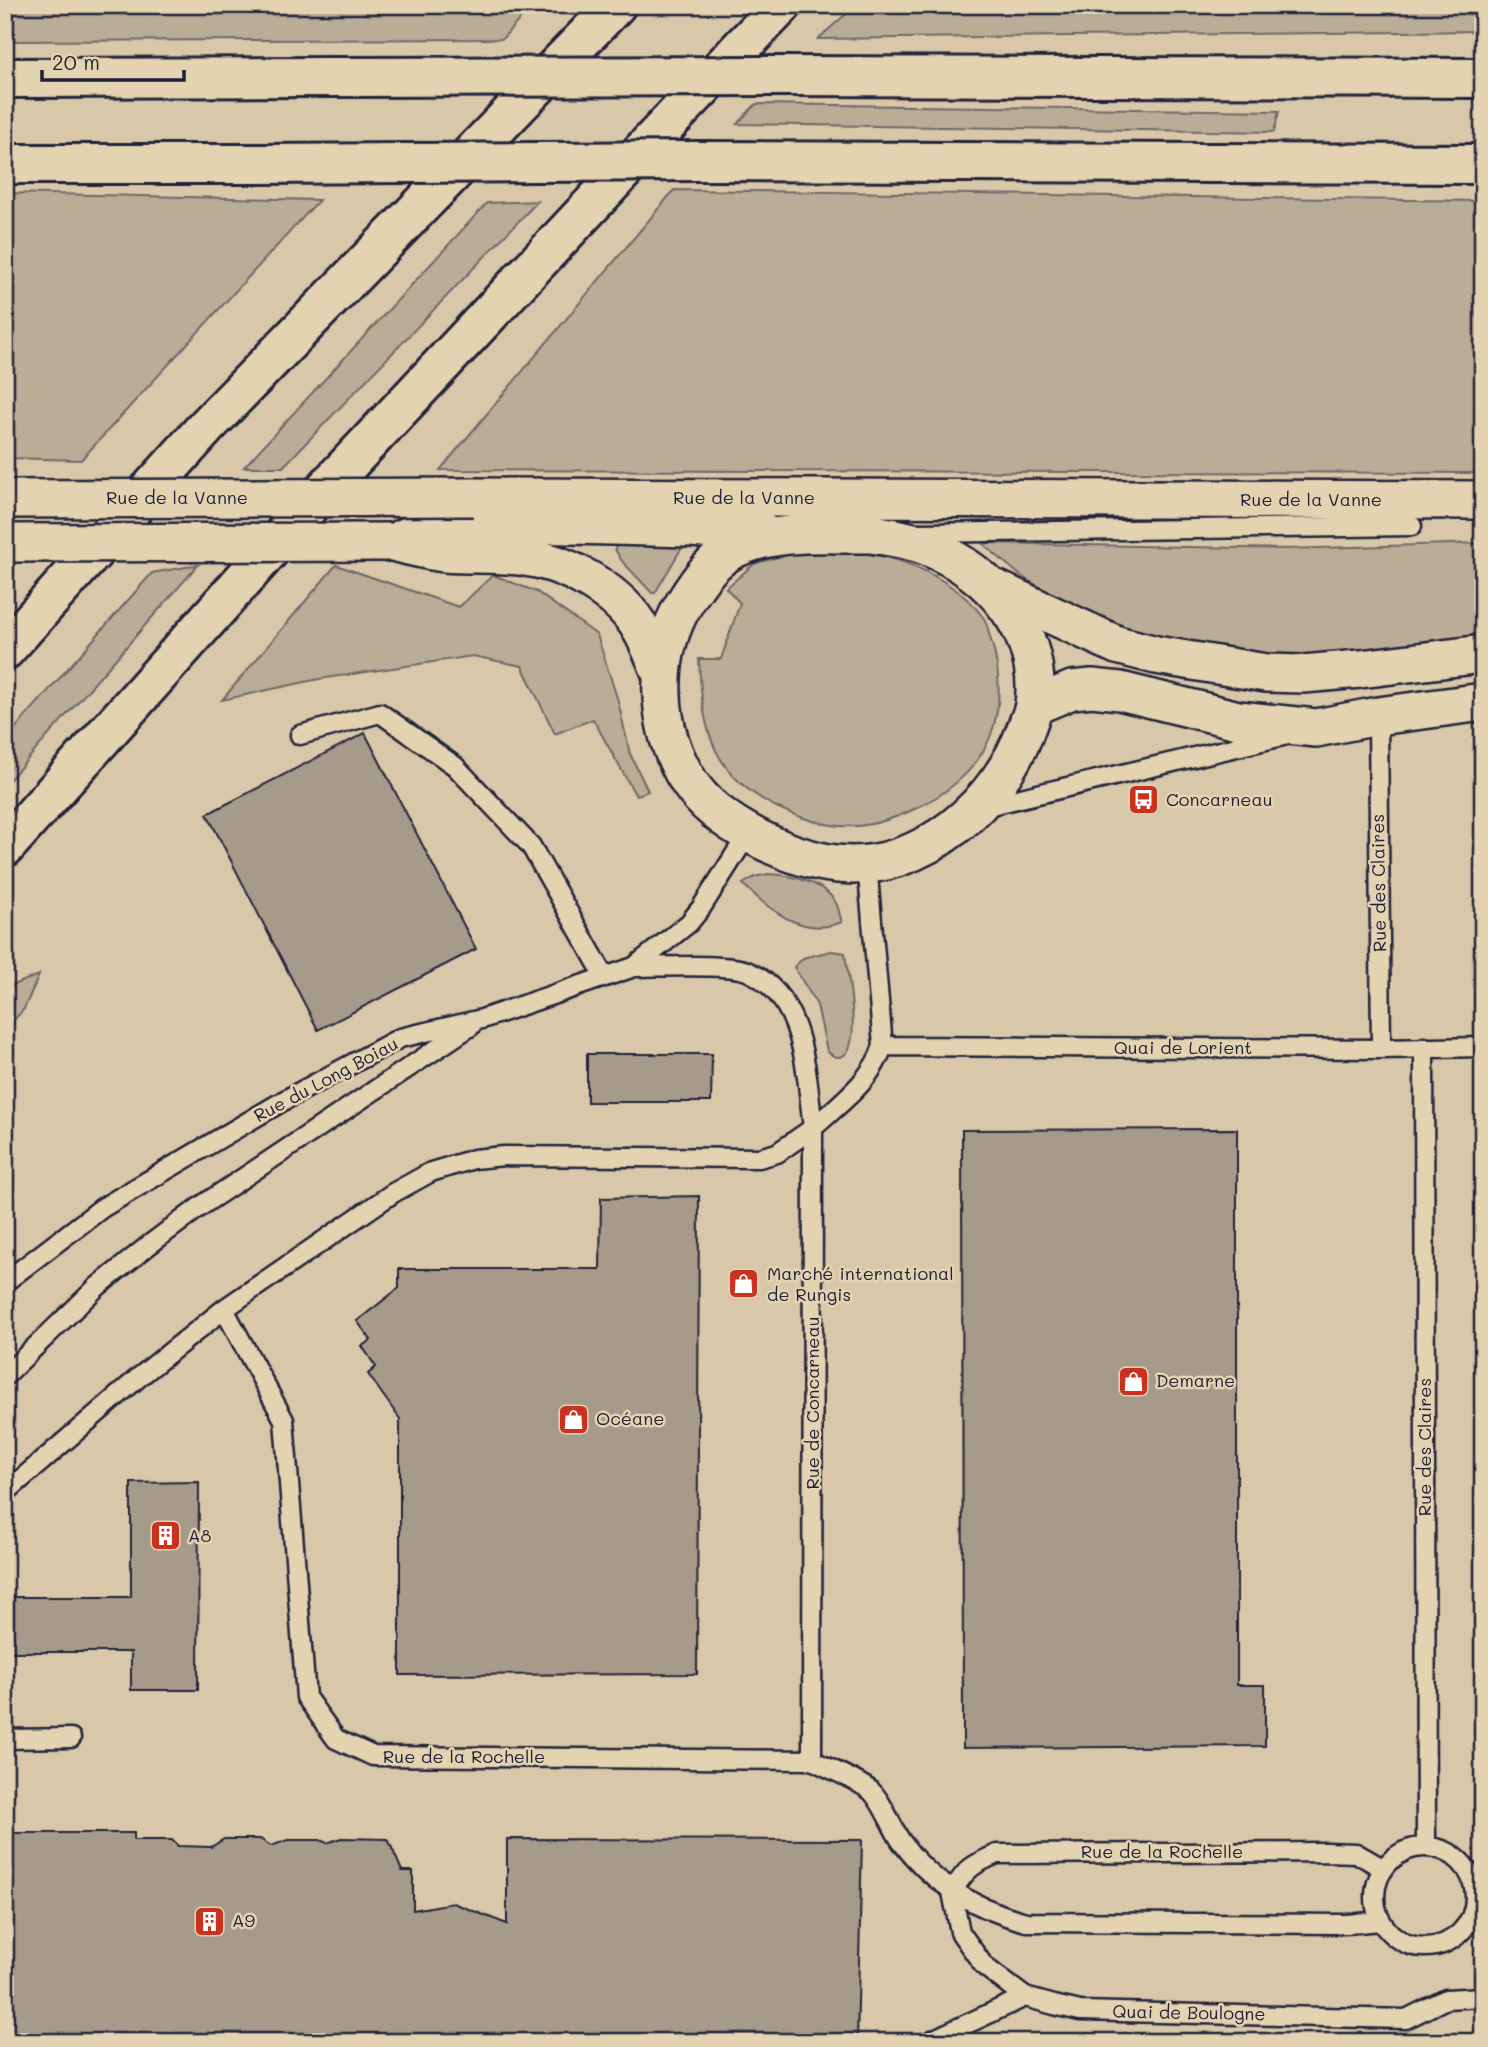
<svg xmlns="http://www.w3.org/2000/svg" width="1488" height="2047" viewBox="0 0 1488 2047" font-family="Mali,sans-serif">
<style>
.green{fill:#baad97;stroke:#6e6869;stroke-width:2}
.building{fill:#a69b8a;stroke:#22223b;stroke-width:2}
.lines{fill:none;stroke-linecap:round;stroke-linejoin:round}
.lane-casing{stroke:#22223b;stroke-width:23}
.street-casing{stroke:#22223b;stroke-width:42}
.highway-casing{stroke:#22223b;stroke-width:44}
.lane{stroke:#e4d3b0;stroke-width:18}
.street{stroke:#e4d3b0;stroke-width:37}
.highway{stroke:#e4d3b0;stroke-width:38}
.street-bridge-casing{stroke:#22223b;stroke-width:42;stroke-linecap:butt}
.highway-bridge-casing{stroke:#22223b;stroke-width:44;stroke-linecap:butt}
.street-bridge{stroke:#e4d3b0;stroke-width:37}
.highway-bridge{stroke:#e4d3b0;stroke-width:38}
.labels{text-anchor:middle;stroke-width:5;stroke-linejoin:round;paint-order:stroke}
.street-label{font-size:18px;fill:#22223b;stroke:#e4d3b0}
.poi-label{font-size:18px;fill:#22223b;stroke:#e4d3b0;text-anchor:start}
</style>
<rect width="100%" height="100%" fill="#d8c8a9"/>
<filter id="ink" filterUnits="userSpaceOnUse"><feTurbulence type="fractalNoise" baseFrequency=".0143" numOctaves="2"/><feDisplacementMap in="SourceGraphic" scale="14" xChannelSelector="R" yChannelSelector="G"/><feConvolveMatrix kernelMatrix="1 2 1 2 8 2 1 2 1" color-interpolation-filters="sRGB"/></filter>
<g filter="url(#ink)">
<!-- green -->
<path class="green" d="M 5,5 L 533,5 L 502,39 L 5,41 Z
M 856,5 L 1483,5 L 1483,31 L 818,39 Z
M 756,104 L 1279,111 L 1274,132 L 737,124 Z
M 674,190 L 1483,201 L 1483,473 L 440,470 Z
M 5,193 L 319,200 L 81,460 L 5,458 Z
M 538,201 L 283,467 L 244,467 L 487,203 Z
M 618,543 L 684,544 L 655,593 L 652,593 L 621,560 L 615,549 Z
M 982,543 L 1287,549 L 1483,543 L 1483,637 L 1294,656 L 1209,648 L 1123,626 L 1076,608 L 1021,576 Z
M 800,550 C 834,551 868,551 900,561 C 931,571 964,591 983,617 C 987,622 988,630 990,637 C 1003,676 1003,724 978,759 C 952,797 885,830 839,826 C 820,824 801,818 783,810 C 712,778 702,731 699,659 L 721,659 L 740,603 L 726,588 L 754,564 Z
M 198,565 L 5,785 L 5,740 L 152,573 Z
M 336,565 L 459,607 L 493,575 L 537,592 L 597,635 L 618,701 L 630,754 L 648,791 L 636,796 L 593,719 L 555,734 L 522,666 L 473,656 L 319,679 L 222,700 Z
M 768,874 C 791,875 826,882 837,905 C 839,910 840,917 842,922 C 803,938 769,910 743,884 L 755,877 Z
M 831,951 L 845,953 C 847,972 863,1049 842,1056 C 836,1059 831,1055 827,1051 L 817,1005 L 794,967 L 803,958 Z
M 39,975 L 24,1009 L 5,1030 L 5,988 Z"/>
<!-- building -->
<path class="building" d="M 365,733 L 476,949 L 318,1030 L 207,814 Z
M 587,1054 L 712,1054 L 711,1102 L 587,1102 Z
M 1237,1129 L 1237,1685 L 1265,1685 L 1265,1746 L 963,1748 L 962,1130 Z
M 699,1196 L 697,1674 L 400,1675 L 400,1419 L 368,1374 L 376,1367 L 362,1346 L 371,1340 L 357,1321 L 399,1288 L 399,1269 L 600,1269 L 601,1198 Z
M 199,1482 L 198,1690 L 131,1690 L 131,1652 L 5,1652 L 5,1597 L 131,1597 L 131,1483 Z
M 5,1833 L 134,1833 L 134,1840 L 172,1840 L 178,1846 L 211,1847 L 224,1839 L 260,1839 L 271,1846 L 288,1840 L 320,1840 L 327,1843 L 341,1838 L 388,1839 L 402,1871 L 413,1871 L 413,1910 L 453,1903 L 507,1924 L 507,1839 L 862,1840 L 857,2042 L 5,2042 Z"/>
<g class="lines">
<defs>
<path id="lane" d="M 918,533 L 1412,526
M 1378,716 L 1381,1049
M 300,735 L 380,713 L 455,766 L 531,846 L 605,977
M 983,807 L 1283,736
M 883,1046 L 1381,1049 L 1483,1047
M 1424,1047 L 1426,1847
M 5,1282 L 102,1208 L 283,1101 L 400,1038 L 482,1019 L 634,967 L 689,923 L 701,908 L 748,834
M 224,1309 L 284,1420 L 306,1697 L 336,1739 L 373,1756 L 812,1760 C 830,1769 853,1778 870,1790 C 882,1800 892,1828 901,1841 C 931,1884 977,1909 1026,1922 L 1346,1924 L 1381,1921
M 5,1376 L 97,1287 L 149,1245 L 201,1206 L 471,1026
M 5,1493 L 138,1378 L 224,1309 L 393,1193 L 431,1172 L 474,1159 L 504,1156 L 759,1158 L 777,1153 L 813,1128 C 806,1075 806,996 747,971 C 727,963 659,967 634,967
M 5,1739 L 71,1738
M 812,1760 L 813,1128 C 839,1104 872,1081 883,1046 L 867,864
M1375 1897a50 50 0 1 1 100 0a50 50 0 1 1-100 0Z
M 1384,1869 L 1356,1853 L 1326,1852 L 997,1854 C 971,1865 966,1869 952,1892 L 960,1932 L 984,1966 L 1025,1997 L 1054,2005 L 1080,2011 L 1406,2019 L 1446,1999 L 1483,1997
M 928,2042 L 1025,1997"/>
<path id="street" d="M 473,497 L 1483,500
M 872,534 C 890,537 908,539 926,546 C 991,572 1043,631 1034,705 C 1033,712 1029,720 1027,726 C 1001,802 921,874 837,864 C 788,858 716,824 689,782 C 655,729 652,656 685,602 C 698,581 715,556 739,547 C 780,529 828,535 872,534 Z
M 392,542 L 448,522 L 691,528 L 765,534
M 392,542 C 410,546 427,551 445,553 C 471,555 498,553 525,557 C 565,562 614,589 637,623 C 648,640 655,658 662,676
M 996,589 L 1117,645 L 1156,655 L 1266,673 L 1303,674 L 1360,669 L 1483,654
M 1034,706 L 1072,690 L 1092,688 L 1120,691 L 1238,720 L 1316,728 L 1378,716 L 1483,702"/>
<path id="highway" d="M 781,76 L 1483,78
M 5,78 L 341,77
M 698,161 L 1483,164
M 5,164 L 260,164
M 5,650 L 206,427 L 616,5
M 5,847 L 309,506 L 674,117 L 782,5"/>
</defs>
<!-- lane casing -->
<use href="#lane" class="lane-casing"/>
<!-- street casing -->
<use href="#street" class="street-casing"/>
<!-- highway casing -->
<use href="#highway" class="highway-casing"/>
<!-- lane -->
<use href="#lane" class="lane"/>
<!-- street -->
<use href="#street" class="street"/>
<!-- highway -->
<use href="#highway" class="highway"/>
<defs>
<path id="street-bridge" d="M 5,499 L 473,497
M 5,543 L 392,542"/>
<path id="highway-bridge" d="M 341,77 L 781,76
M 260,164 L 698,161"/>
</defs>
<!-- street-bridge casing -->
<use href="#street-bridge" class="street-bridge-casing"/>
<!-- highway-bridge casing -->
<use href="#highway-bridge" class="highway-bridge-casing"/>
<!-- street-bridge -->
<use href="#street-bridge" class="street-bridge"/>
<!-- highway-bridge -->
<use href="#highway-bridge" class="highway-bridge"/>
</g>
</g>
<!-- icons -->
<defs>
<symbol id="bus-square" viewBox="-11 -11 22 22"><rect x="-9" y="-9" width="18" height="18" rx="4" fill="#c8321e" stroke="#e4d3b0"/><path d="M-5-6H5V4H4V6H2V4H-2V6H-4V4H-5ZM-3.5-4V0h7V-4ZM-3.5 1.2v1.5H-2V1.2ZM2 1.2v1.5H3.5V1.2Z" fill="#fff"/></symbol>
<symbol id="shop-square" viewBox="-11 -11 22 22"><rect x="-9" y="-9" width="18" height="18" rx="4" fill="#c8321e" stroke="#e4d3b0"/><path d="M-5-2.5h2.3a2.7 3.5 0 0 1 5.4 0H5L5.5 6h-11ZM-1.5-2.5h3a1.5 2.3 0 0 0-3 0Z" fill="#fff"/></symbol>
<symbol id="building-square" viewBox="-11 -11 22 22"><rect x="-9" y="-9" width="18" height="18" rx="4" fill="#c8321e" stroke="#e4d3b0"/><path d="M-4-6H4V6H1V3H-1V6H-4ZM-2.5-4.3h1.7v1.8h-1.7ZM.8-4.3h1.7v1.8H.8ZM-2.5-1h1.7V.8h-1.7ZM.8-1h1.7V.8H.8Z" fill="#fff"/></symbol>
</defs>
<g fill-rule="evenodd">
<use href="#bus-square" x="1126" y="782" width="35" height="35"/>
<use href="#shop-square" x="726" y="1266" width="35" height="35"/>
<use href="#shop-square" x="1116" y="1364" width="35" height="35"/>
<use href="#shop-square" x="556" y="1402" width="35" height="35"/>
<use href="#building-square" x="148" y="1518" width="35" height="35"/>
<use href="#building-square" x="192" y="1904" width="35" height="35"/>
</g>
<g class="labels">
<!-- street labels -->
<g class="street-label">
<text x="177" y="504">Rue de la Vanne</text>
<text x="744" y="504">Rue de la Vanne</text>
<text x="1311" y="506">Rue de la Vanne</text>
<text transform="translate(1379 883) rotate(-91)" y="6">Rue des Claires</text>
<text x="1183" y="1054">Quai de Lorient</text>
<text transform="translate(326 1080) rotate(-28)" y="6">Rue du Long Boiau</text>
<text transform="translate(813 1403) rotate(-90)" y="6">Rue de Concarneau</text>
<text transform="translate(1425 1447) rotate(-90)" y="6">Rue des Claires</text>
<text x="464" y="1763">Rue de la Rochelle</text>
<text x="1162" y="1858">Rue de la Rochelle</text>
<text transform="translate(1189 2013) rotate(1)" y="6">Quai de Boulogne</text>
</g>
<!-- poi labels -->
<g class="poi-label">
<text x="1166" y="806">Concarneau</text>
<text x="767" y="1280">Marché international<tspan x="767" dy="21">de Rungis</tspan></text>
<text x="1156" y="1387">Demarne</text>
<text x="596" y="1425">Océane</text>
<text x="188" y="1542">A8</text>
<text x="232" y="1927">A9</text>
</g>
</g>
<!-- margin -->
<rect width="1488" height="2047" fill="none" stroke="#e4d3b0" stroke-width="28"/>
<rect x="14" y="14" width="1460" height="2019" fill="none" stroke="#22223b" stroke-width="2.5" filter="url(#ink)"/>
<!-- scale -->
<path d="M42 70v10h142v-10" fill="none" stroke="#22223b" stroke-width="3.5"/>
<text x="52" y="70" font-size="21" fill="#22223b" stroke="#e4d3b0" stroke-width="5" paint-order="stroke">20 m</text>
</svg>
